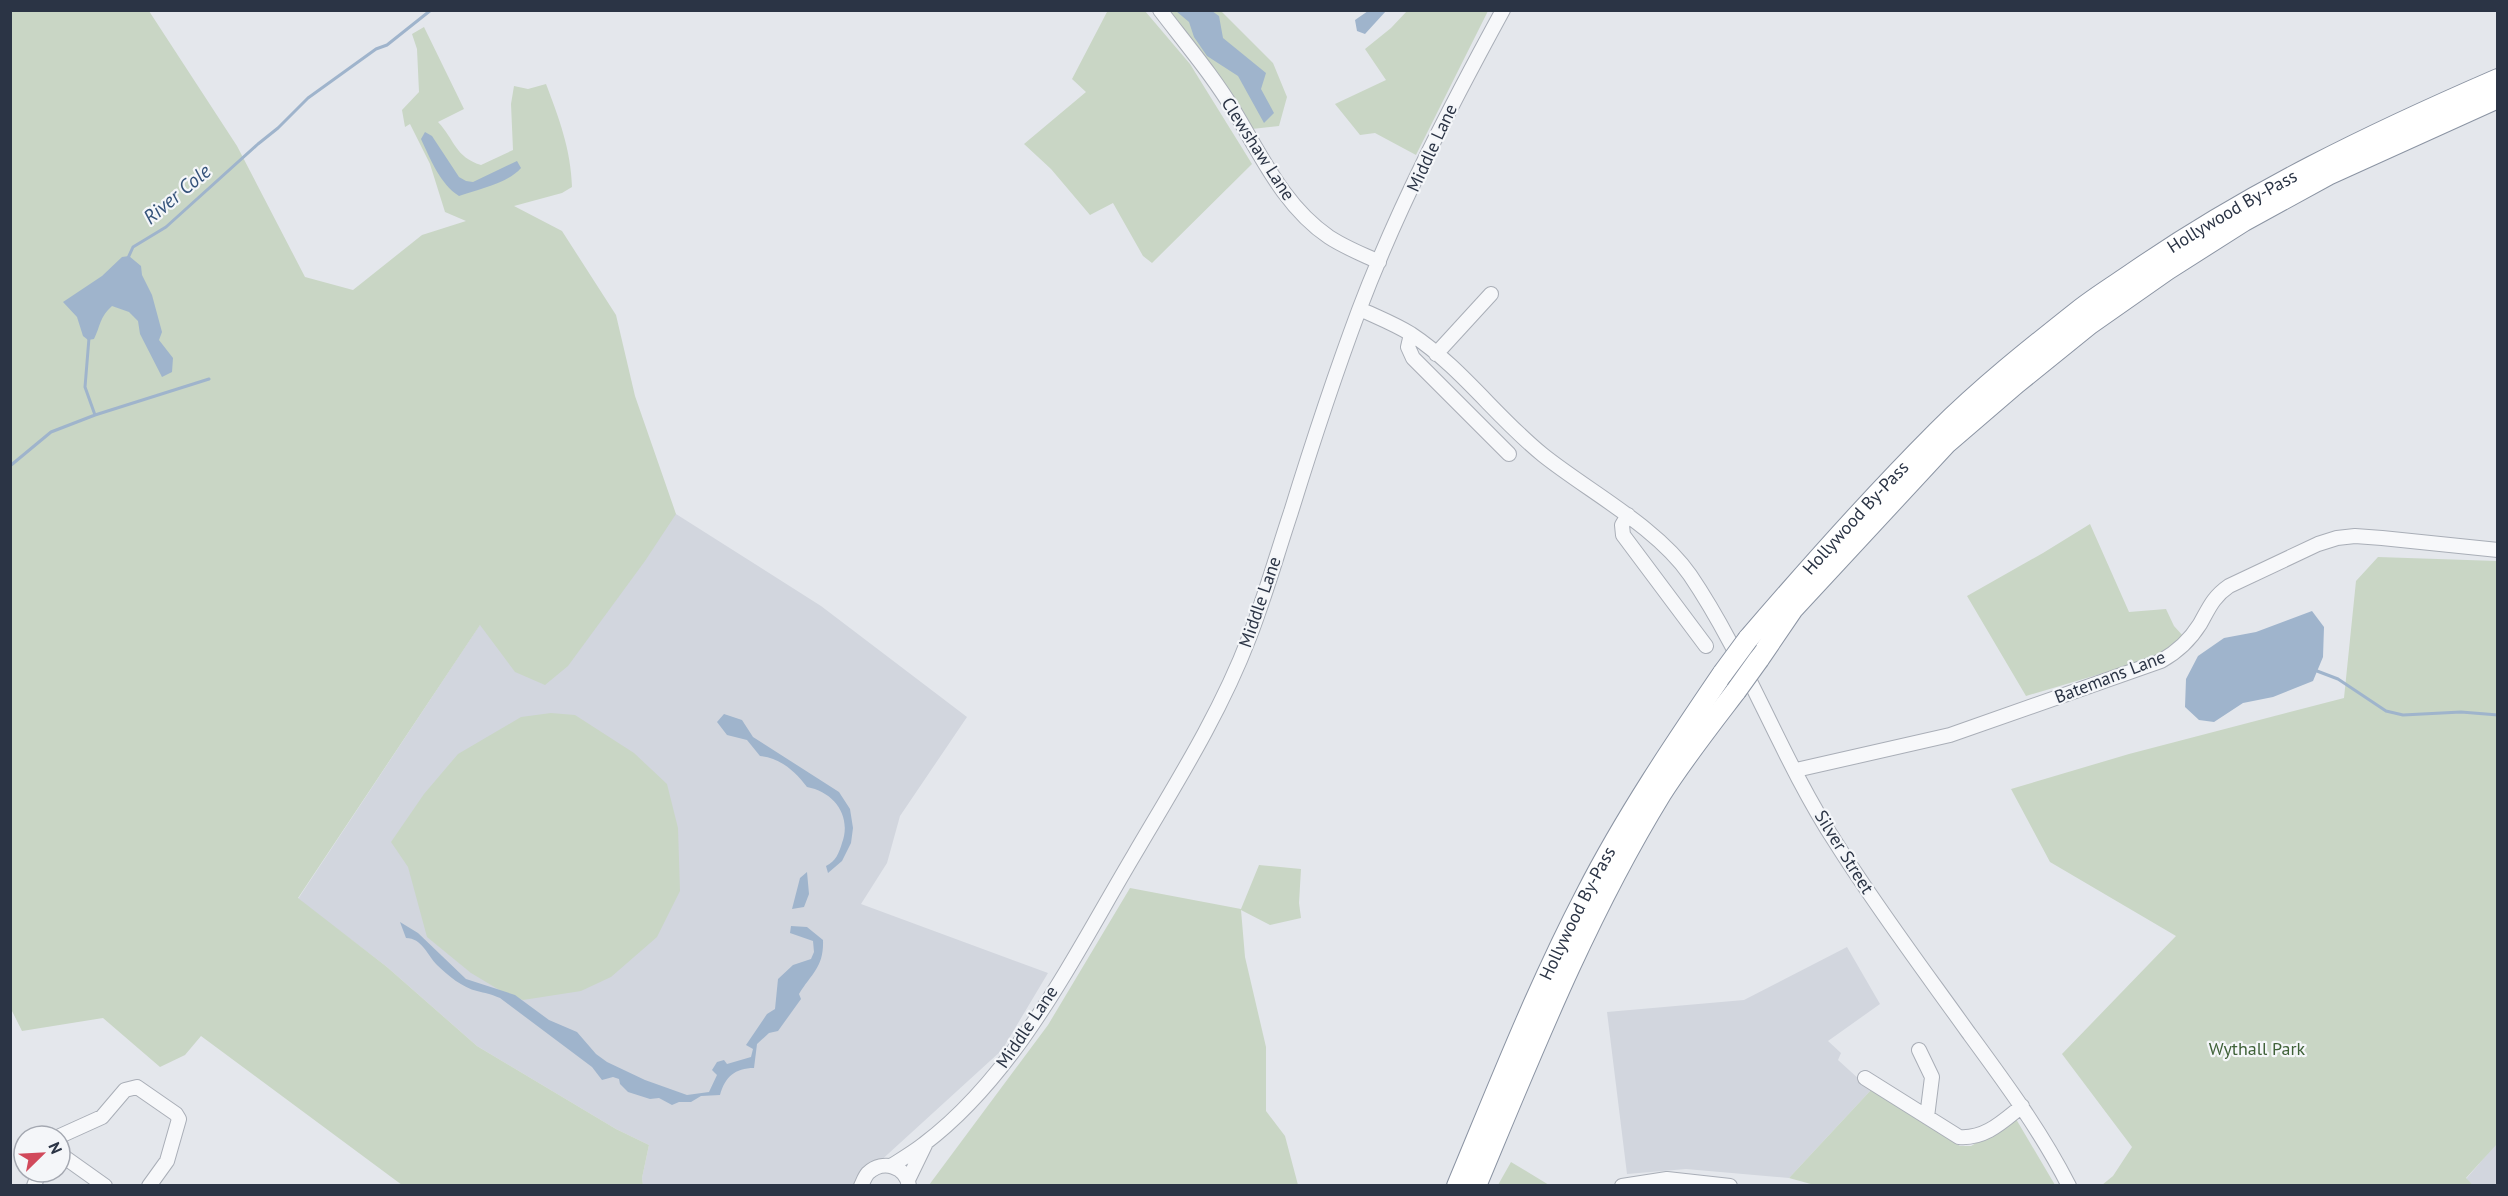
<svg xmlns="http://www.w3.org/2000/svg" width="2508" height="1196" viewBox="0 0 2508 1196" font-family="'PT Sans',sans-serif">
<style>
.built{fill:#d2d6de}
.green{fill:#c9d6c5}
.water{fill:#9fb4cc}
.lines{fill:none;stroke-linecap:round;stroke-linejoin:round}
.stream{stroke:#9fb4cc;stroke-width:3}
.minor-casing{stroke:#a9aeb7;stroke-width:16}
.highway-casing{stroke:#8b94a3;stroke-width:22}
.minor{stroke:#f7f8fa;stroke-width:14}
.highway{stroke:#fff;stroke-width:20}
.highway-bridge-casing{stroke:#8b94a3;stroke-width:22;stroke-linecap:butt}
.highway-bridge{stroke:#fff;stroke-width:20}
.labels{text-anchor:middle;stroke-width:4.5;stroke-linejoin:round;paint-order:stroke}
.street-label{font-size:18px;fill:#2b3445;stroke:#f4f6f9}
.park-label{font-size:18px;fill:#3f6138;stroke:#f4f6f9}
.water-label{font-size:20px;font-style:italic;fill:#34527a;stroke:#f4f6f9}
</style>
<rect width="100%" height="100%" fill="#e4e7ec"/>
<!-- built -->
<path class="built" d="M 588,462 L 676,514 L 821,606 L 967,717 L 900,816 L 887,863 L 861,904 L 1048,973 L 1002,1050 L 854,1185 L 643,1185 L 642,1178 L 649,1145 L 616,1129 L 477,1046 L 387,967 L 298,899 Z
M 1847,947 L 1880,1004 L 1828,1041 L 1841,1053 L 1838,1060 L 1871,1090 L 1789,1178 L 1686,1169 L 1627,1174 L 1607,1012 L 1744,1000 Z
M 2497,1143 L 2497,1185 L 2473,1185 L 2466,1179 Z"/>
<!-- green -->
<path class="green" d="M 1108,10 L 1145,11 L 1190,64 L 1252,164 L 1152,263 L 1143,256 L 1113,203 L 1090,215 L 1051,169 L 1024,144 L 1086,92 L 1072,79 Z
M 11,11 L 149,11 L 237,146 L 305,277 L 353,290 L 422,235 L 466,221 L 445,212 L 430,164 L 410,124 L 405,127 L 402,110 L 419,92 L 417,49 L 412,34 L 424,27 L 464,109 L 438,122 C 455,140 455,157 481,165 L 513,150 L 511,104 L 514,86 L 528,89 L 546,84 C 559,118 571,150 572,187 L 562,193 L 514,206 L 562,231 L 616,315 L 635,396 L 676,514 L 645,561 L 568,666 L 545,685 L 515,672 L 480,625 L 298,898 L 387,967 L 477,1046 L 616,1129 L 649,1145 L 642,1178 L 643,1185 L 402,1185 L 201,1036 L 185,1055 L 160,1067 L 103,1018 L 22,1031 L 11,1009 Z
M 1166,11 L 1221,11 L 1273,63 L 1287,97 L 1279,126 L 1252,129 Z
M 1407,11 L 1488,11 L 1416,155 L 1375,133 L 1360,135 L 1335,104 L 1386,80 L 1365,49 L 1391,28 Z
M 2090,524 L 2129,612 L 2166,609 L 2174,626 L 2184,637 L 2164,655 L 2026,696 L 1967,596 L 2043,553 Z
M 2378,557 L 2497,561 L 2497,1144 L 2466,1178 L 2473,1185 L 2102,1185 L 2113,1176 L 2132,1147 L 2062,1054 L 2176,936 L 2050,862 L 2011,789 L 2129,754 L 2344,698 L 2356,581 Z
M 551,713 L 575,715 L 634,753 L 667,784 L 678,828 L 680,891 L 657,937 L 611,977 L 581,991 L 523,1000 L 501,991 L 471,973 L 427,937 L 408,867 L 391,842 L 424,794 L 458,754 L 521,717 Z
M 1259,865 L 1301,869 L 1299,903 L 1301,918 L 1270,925 L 1241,910 L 1245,957 L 1266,1047 L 1266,1111 L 1285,1136 L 1298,1185 L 929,1185 L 1048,1025 L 1130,888 L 1241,909 Z
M 1871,1090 L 1960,1146 L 1971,1146 L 2016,1119 L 2055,1185 L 1818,1186 L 1789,1178 Z
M 1511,1162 L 1549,1185 L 1498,1185 Z"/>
<!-- water -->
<path class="water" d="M 1176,11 L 1212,11 L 1219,16 L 1223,38 L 1266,73 L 1261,89 L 1274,113 L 1264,123 L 1238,76 L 1207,56 L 1194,37 L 1189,22 Z
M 1368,11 L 1386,11 L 1365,34 L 1357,31 L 1355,20 Z
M 425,132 L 432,136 L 459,177 L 466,181 L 473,182 L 517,161 L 521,168 C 507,184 479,189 459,196 C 440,184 430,158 421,139 Z
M 129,256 L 141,266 L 142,275 L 152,295 L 162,332 L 159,340 L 173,358 L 172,372 L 162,377 L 140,334 L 138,321 L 129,312 L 112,306 C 99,318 101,325 94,339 L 88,340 L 83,336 L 77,317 L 63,302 L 102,276 L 122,257 Z
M 2312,611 L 2324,627 L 2323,657 L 2313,681 L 2273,697 L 2243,703 L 2214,722 L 2199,720 L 2185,707 L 2186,679 L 2198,656 L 2224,638 L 2256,632 Z
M 724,714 L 742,720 L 753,737 L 839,792 L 850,809 L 853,828 L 851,843 L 842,861 L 828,873 L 826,866 C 836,861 839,853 842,843 C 852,816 834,792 807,787 C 795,771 780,758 760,756 L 747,740 L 727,735 L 717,722 Z
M 807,872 L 809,894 L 804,907 L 792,909 L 800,878 Z
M 400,922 L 418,933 L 466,979 L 515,995 L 549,1020 L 577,1032 L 596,1054 L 607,1062 L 645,1080 L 687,1095 L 709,1092 L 717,1075 L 712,1070 L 717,1062 L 724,1060 L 727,1064 L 751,1057 L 753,1049 L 746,1045 L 767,1014 L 775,1009 L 778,979 L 793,965 L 811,959 L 814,952 L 813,941 L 790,933 L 791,926 L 807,927 L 823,940 C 824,967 812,973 799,994 L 801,999 L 778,1031 L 769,1033 L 757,1044 L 754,1068 C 735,1068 725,1077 720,1095 L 701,1096 L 691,1102 L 679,1102 L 672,1105 L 659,1098 L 650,1099 L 628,1092 L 620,1084 L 619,1079 L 613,1077 L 602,1080 L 592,1067 L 500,998 C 491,994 485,993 477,991 C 463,988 447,975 437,965 C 427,955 422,938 406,938 Z"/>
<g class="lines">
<!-- stream -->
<path class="stream" d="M 128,258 L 133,247 L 166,227 L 258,144 L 278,128 L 308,98 L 376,49 L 387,45 L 431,10
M 95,415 L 209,379
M 10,466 L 51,432 L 95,415 L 85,387 L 89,338
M 2317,671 L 2338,679 L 2386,711 L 2403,715 L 2461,712 L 2498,715"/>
<defs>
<path id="minor" d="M 1160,10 C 1186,44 1214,77 1236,114 C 1263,159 1285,207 1329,237 C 1344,247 1362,254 1379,262
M 1360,309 C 1377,317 1395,324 1411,334 C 1461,367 1497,418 1543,455 C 1588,491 1657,527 1690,575 C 1747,659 1780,757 1836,843 C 1877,908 1923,969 1968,1032 C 2004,1081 2041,1131 2069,1186
M 1411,334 L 1408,347 L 1413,358 L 1509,454
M 1436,354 L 1491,294
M 1628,515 L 1622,525 L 1623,535 L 1706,646
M 1796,770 L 1950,735 L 2161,661 C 2177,652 2190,640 2200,624 C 2209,608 2213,597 2229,586 L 2318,544 L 2337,538 L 2355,536 L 2382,538 L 2498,550
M 1919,1050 L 1932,1077 L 1927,1117
M 1865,1078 L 1959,1137 C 1985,1139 2002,1122 2022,1106
M 60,1136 L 102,1117 L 125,1090 L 137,1087 L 176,1114 L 179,1119 L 167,1161 L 149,1186
M 60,1154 L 105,1186
M 891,1166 C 902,1159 914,1152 924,1144 C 1017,1074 1075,954 1134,855 C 1175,785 1220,714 1249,638 C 1265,597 1277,554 1291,512 C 1312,444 1334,377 1359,310 C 1398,207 1450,107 1503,10
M 908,1180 L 925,1145
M 34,1186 L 39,1172
M 861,1186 C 863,1182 865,1176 868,1173 C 883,1159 906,1166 909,1186
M 1622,1186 L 1667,1179 L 1730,1186"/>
<g id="highway">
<path id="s1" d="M 1748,639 C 1809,568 1871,498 1937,432 C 1981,388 2030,349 2078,311 C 2097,296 2117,284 2137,270 C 2251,192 2371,134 2498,79"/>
<path d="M 1759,659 L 1793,609 L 1946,444 L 2017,383 L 2090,324 L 2167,270 L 2244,221 L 2328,175 L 2498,98"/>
<path id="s2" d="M 1457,1186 C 1498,1088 1537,988 1586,894 C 1626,816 1674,745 1723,673"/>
<path d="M 1476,1186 C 1532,1052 1585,918 1661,794 C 1684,758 1710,725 1736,691"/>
</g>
</defs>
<!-- minor casing -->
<use href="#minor" class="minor-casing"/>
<!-- highway casing -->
<use href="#highway" class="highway-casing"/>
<!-- minor -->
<use href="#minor" class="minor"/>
<!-- highway -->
<use href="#highway" class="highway"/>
<defs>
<path id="highway-bridge" d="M 1723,673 L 1748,639
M 1736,691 L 1759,659"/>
</defs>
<!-- highway-bridge casing -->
<use href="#highway-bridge" class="highway-bridge-casing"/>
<!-- highway-bridge -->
<use href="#highway-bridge" class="highway-bridge"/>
</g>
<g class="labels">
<!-- street labels -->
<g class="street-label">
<text transform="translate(1432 148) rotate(-65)" y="6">Middle Lane</text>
<text transform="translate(1258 149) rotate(57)" y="6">Clewshaw Lane</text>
<text dy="6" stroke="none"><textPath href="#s1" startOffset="650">Hollywood By-Pass</textPath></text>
<text dy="6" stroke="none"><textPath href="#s1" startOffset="162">Hollywood By-Pass</textPath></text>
<text transform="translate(1260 602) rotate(-71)" y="6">Middle Lane</text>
<text transform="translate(2110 677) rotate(-21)" y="6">Batemans Lane</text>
<text transform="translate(1844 852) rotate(58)" y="6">Silver Street</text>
<text dy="6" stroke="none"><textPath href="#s2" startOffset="298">Hollywood By-Pass</textPath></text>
<text transform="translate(1027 1027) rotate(-56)" y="6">Middle Lane</text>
</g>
<!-- park labels -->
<g class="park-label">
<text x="2257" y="1055">Wythall Park</text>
</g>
<!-- water labels -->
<g class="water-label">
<text transform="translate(177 194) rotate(-40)" y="7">River Cole</text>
</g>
</g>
<!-- border -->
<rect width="2508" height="1196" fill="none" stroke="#2b3445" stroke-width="24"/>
<!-- north arrow -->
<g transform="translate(42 1154) rotate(66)"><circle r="28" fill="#f4f6f9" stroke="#a4a8b1" stroke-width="1.5"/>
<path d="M0-4.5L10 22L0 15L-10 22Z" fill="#d1495b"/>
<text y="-9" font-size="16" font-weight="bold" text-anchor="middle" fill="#2b3445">N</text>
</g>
</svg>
